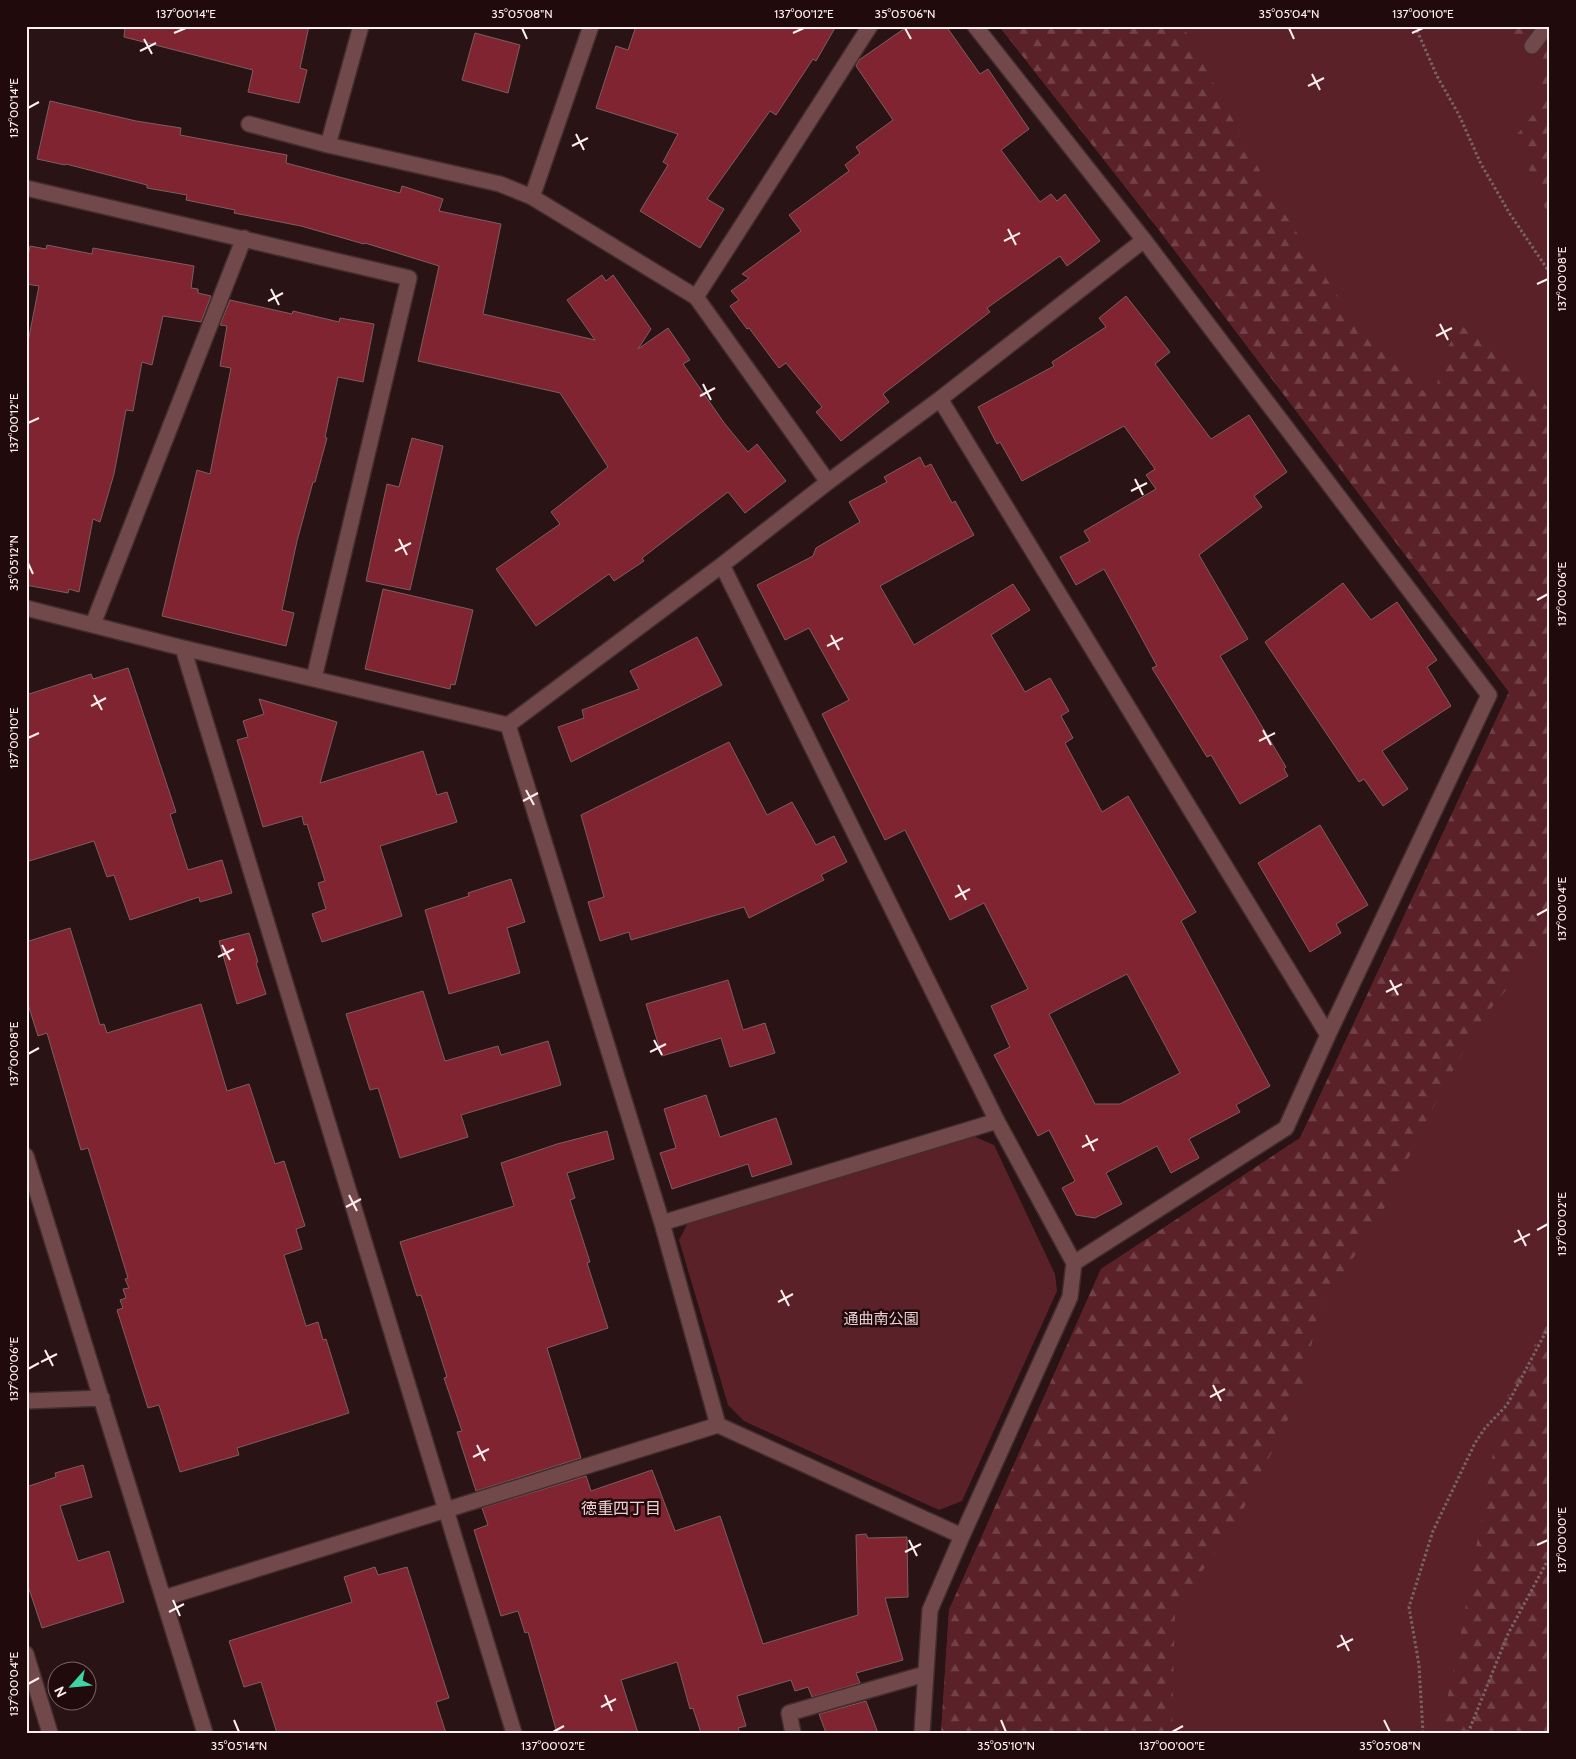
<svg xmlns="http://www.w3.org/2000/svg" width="1576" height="1759" viewBox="0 0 1576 1759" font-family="Cabin,'Noto Sans JP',sans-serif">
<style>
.green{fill:#5a2228}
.forest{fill:url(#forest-firs)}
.building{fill:#802431;stroke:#7c5e5f;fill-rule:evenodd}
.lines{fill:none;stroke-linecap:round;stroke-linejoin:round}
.minor-casing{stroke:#432d2e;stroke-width:18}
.path{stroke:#786465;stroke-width:3;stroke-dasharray:2.5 2.5;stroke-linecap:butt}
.minor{stroke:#72494b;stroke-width:15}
.ticks{fill:none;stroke:#feeff0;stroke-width:2}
.labels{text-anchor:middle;stroke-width:5;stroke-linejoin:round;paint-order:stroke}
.park-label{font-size:15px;fill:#edd1d1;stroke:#200a0c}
.neighbourhood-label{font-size:16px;fill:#f1cfd0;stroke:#200a0c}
.neatline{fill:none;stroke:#feeff0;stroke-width:2}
.ticks-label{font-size:12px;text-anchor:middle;fill:#feeff0}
</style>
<defs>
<pattern id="forest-firs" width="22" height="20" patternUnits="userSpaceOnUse" patternTransform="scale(1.25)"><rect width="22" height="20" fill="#5a2228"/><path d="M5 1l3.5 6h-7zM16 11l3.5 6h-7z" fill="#734248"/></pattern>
</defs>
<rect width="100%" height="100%" fill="#2a1314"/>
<!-- green -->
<path class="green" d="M 999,26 L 1550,26 L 1550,1733 L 941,1733 L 949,1610 L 1101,1269 L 1300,1138 L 1509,692 L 1159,230 Z
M 971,1135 L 994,1145 L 1055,1274 L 1057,1291 L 962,1501 L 939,1510 L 744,1421 L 728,1405 L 679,1240 L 688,1223 Z"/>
<!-- forest -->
<path class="forest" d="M 999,26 L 1182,26 L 1186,32 L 1274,197 L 1360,331 L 1434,401 L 1442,358 L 1460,325 L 1495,347 L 1527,379 L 1550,411 L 1550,936 L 1479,1023 L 1429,1115 L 1386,1205 L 1317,1316 L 1303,1389 L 1236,1524 L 1175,1609 L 1172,1733 L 941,1733 L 949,1610 L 1101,1269 L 1300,1138 L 1509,692 L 1159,230 Z
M 1492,26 L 1535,26 L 1530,33 L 1505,39 Z
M 1550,47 L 1550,222 L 1544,205 L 1515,137 L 1539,107 L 1539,72 L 1546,49 Z
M 1550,1315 L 1550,1641 L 1541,1684 L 1550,1703 L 1550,1733 L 1440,1733 L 1460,1638 L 1501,1408 Z"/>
<!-- building -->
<path class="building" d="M 125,26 L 309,26 L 300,68 L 307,70 L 299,103 L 248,92 L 253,70 L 124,37 Z
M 636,26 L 836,26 L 816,61 L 813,59 L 776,115 L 770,111 L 707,199 L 724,209 L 700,248 L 640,211 L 668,165 L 663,162 L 678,134 L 596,108 L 616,46 L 628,50 Z
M 908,26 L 946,26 L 980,74 L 988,69 L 1029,129 L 1001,150 L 1040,202 L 1051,194 L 1057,201 L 1065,194 L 1100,241 L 1067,266 L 1060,256 L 987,308 L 990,312 L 883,394 L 889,402 L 841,441 L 816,412 L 822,407 L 786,363 L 779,368 L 749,328 L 747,329 L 730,306 L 739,300 L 731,291 L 749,278 L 742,274 L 801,231 L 789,215 L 849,171 L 845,165 L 860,153 L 856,147 L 893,120 L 856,66 L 859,60 Z
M 475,33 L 520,45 L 508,93 L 462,80 Z
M 50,101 L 136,121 L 181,128 L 180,135 L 287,155 L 286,163 L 400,193 L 402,186 L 443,199 L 439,211 L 501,224 L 483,314 L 595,340 L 567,300 L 602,275 L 606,281 L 613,275 L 651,329 L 638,349 L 668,328 L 690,360 L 683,364 L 725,424 L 748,452 L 757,444 L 786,481 L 745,513 L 728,492 L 642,558 L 644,561 L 614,581 L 609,574 L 536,626 L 496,569 L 560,524 L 551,512 L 608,467 L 560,393 L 418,361 L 439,266 L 365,243 L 364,244 L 301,226 L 234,213 L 235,210 L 186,200 L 187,195 L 147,188 L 147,185 L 66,164 L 65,165 L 37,159 Z
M 47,245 L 92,254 L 93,248 L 194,266 L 191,288 L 198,289 L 198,293 L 211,296 L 201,322 L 163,316 L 152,365 L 142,362 L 133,411 L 126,410 L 114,474 L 100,522 L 93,519 L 79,592 L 69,589 L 68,593 L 26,585 L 26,352 L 39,286 L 26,284 L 26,267 L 30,246 L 46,249 Z
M 1126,296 L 1170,352 L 1155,364 L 1211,439 L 1249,415 L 1287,472 L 1254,496 L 1262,507 L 1199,555 L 1248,639 L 1220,656 L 1286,767 L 1284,769 L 1288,776 L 1240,804 L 1211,755 L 1207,757 L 1152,668 L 1157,666 L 1104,569 L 1076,585 L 1060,557 L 1090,541 L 1084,531 L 1156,489 L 1146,475 L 1155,469 L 1124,426 L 1022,481 L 1000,442 L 997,444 L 978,407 L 1054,366 L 1052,362 L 1106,327 L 1099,318 Z
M 230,300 L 292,314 L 293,311 L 339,322 L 340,318 L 374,324 L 363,382 L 338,377 L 325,437 L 327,438 L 315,482 L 313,482 L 297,541 L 282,610 L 294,613 L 286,646 L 162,616 L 197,470 L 210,474 L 231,368 L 220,366 L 227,326 L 220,325 Z
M 412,438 L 443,446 L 410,590 L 366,581 L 387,484 L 399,487 Z
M 920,457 L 925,467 L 931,464 L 952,503 L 955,501 L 974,535 L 880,586 L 914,645 L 1013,584 L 1030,610 L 991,635 L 1025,692 L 1050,678 L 1069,711 L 1061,716 L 1073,738 L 1065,743 L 1102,812 L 1128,796 L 1196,912 L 1181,921 L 1270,1086 L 1236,1105 L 1240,1112 L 1189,1139 L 1199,1158 L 1171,1173 L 1157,1146 L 1106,1173 L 1122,1204 L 1095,1218 L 1076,1215 L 1062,1188 L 1075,1181 L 1049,1130 L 1038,1136 L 994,1055 L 1010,1047 L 991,1006 L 1028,989 L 984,903 L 950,920 L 905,830 L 885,840 L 822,714 L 849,700 L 809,628 L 785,640 L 757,585 L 813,556 L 816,548 L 860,522 L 849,502 L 887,482 L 884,477 ZM 1127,974 L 1180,1073 L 1120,1104 L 1095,1104 L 1049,1014 Z
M 1343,583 L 1371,620 L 1397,602 L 1437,660 L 1427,667 L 1451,706 L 1382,751 L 1408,789 L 1383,806 L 1364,779 L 1359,782 L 1265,642 Z
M 383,589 L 473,610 L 455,685 L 451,684 L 450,689 L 365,669 Z
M 697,637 L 722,685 L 571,762 L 558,727 L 584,718 L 582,710 L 639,689 L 630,671 Z
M 128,668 L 176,812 L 170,814 L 188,870 L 222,860 L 232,893 L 200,902 L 199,897 L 130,920 L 114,875 L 107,877 L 94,841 L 26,862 L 26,695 L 91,674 L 93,679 Z
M 259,699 L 337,722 L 320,783 L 423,751 L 437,795 L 447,792 L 457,822 L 380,846 L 402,916 L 322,942 L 312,914 L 326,909 L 318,883 L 325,881 L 307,824 L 304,825 L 302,816 L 263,827 L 237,740 L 248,737 L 243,721 L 264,714 Z
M 729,742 L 767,815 L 792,802 L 816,845 L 834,836 L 847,862 L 821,875 L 824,880 L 749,918 L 744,907 L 631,940 L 629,932 L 600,941 L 588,902 L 604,897 L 581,815 Z
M 1320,825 L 1368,905 L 1336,924 L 1341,933 L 1310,952 L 1258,863 Z
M 511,879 L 525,922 L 507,928 L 520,973 L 449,994 L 425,910 L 469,896 L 468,893 Z
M 70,928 L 100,1025 L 104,1024 L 107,1033 L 201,1004 L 227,1091 L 249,1084 L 275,1164 L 284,1161 L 305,1226 L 296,1229 L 302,1249 L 284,1255 L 306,1326 L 318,1322 L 323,1340 L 326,1339 L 349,1413 L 237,1448 L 239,1455 L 180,1472 L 159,1405 L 148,1408 L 117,1310 L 123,1308 L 120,1300 L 126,1298 L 123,1289 L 129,1288 L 125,1279 L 128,1278 L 88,1148 L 81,1150 L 47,1033 L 38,1036 L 26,998 L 26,942 Z
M 249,933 L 258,962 L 256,963 L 266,994 L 237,1004 L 219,941 Z
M 728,980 L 743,1030 L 765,1023 L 775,1053 L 730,1067 L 721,1038 L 662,1056 L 646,1004 Z
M 423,991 L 445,1061 L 498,1046 L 501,1055 L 548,1041 L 561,1085 L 461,1115 L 468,1137 L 400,1158 L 378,1088 L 370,1090 L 346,1014 Z
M 706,1095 L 720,1137 L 776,1118 L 792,1164 L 752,1177 L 748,1164 L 672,1189 L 660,1153 L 676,1148 L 664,1109 Z
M 607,1131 L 614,1159 L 567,1173 L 575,1198 L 570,1200 L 590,1262 L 587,1263 L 608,1328 L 547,1348 L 581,1458 L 476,1491 L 457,1432 L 462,1431 L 444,1378 L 447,1377 L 421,1295 L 417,1296 L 400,1242 L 514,1206 L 501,1163 L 557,1144 Z
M 83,1465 L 92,1497 L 60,1506 L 78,1561 L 109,1551 L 124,1602 L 42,1628 L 26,1580 L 26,1487 L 56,1477 L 55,1473 Z
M 652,1470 L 675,1531 L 720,1516 L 763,1644 L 858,1615 L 856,1535 L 866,1534 L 868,1538 L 907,1537 L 908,1597 L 885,1598 L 903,1660 L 856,1673 L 860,1683 L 812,1697 L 808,1687 L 795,1691 L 791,1680 L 737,1696 L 746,1726 L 738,1728 L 740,1733 L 701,1733 L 693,1708 L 690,1709 L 677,1662 L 621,1680 L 638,1733 L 557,1733 L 528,1632 L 525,1633 L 518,1611 L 501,1616 L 474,1530 L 488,1525 L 482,1508 L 586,1476 L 591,1491 Z
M 375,1567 L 378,1575 L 407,1567 L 449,1698 L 436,1702 L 446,1733 L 277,1733 L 261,1682 L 244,1687 L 229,1641 L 352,1602 L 344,1577 Z
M 866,1701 L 878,1733 L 826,1733 L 819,1714 Z"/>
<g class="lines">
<defs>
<path id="minor" d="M 361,26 L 328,145 L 500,184 L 532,197
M 591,26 L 532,197 L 696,297 L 828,482
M 1532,46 L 1547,26
M 249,124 L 328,145
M 26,188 L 409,278 L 314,678
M 696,297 L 870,26
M 940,399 L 1328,1035
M 722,565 L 997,1121 L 1074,1263
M 26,608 L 183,648 L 508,725 L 722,565 L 828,482 L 940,399 L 1144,240
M 93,624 L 244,238
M 183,648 L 514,1733
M 508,725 L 662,1223 L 718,1425
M 26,1156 L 205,1733
M 662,1223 L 997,1121
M 26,1401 L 102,1398
M 164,1598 L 718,1425 L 962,1536
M 26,1654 L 50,1733
M 793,1733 L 789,1713 L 925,1674
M 922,1733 L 930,1610 L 962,1536 L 1070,1297 L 1074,1263 L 1286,1128 L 1328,1035 L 1489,695 L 1144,240 L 975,26"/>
</defs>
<!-- minor casing -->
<use href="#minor" class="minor-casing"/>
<!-- path -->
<path class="path" d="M 1415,26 L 1437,76 L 1459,115 L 1481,164 L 1510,214 L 1550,273
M 1423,1733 L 1419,1665 L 1409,1607 L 1433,1531 L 1475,1443 L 1485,1428 L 1507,1405 L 1550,1324
M 1468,1733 L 1508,1634 L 1550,1556"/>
<!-- minor -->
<use href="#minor" class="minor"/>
</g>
<!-- ticks -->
<path class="ticks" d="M 522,28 L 527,39M 905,28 L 911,39M 1289,28 L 1294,39M 174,33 L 186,28M 793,33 L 804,28M 1412,33 L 1423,28M 144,39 L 152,54M 140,51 L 156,43M 1312,74 L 1320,90M 1308,86 L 1324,78M 28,108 L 39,102M 576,134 L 584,150M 572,146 L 588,138M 1008,229 L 1016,245M 1004,241 L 1020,233M 1537,284 L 1548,279M 271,289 L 279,305M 268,301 L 283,293M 1440,324 L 1448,340M 1436,336 L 1452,328M 703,384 L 711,400M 700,396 L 715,388M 28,423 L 39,418M 1135,479 L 1143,495M 1131,491 L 1147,483M 399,539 L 407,555M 395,551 L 411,543M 28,563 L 33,574M 1537,600 L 1548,594M 831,635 L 839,650M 827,646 L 843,638M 94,695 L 102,710M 91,706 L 106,698M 1263,730 L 1271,745M 28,738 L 39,733M 1259,741 L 1275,733M 526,790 L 534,805M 523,801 L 538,793M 958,885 L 966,900M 955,897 L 970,889M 1537,915 L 1548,909M 222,945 L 230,960M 218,957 L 234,949M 1390,980 L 1398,995M 1386,992 L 1402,984M 654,1040 L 662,1055M 650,1052 L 666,1044M 28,1054 L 39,1048M 1086,1135 L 1094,1151M 1082,1147 L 1098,1139M 349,1195 L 357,1211M 346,1207 L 361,1199M 1518,1230 L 1526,1246M 1537,1230 L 1548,1224M 1514,1242 L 1530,1234M 781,1290 L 789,1306M 778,1302 L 793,1294M 45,1350 L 53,1366M 41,1362 L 57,1354M 28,1369 L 39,1363M 1213,1385 L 1221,1401M 1210,1397 L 1225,1389M 477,1445 L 485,1461M 473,1457 L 489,1449M 909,1540 L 917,1556M 1537,1545 L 1548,1540M 905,1552 L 921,1544M 173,1600 L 180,1616M 169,1612 L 184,1604M 1341,1635 L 1349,1651M 1337,1647 L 1353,1639M 28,1684 L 39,1678M 605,1695 L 612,1711M 601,1707 L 616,1699M 234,1720 L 239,1732M 1001,1720 L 1006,1732M 1384,1720 L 1390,1732M 553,1732 L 564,1726M 1172,1732 L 1183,1726"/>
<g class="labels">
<!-- park labels -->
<g class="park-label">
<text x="881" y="1324">通曲南公園</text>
</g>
<!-- neighbourhood labels -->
<g class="neighbourhood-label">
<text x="621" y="1514">徳重四丁目</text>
</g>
</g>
<!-- border -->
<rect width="1576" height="1759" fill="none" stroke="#200a0c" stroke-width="55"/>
<!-- north arrow -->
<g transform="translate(72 1686) rotate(243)"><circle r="24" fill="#200a0c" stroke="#796667"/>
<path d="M0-4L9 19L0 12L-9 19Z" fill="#3ed4a3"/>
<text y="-8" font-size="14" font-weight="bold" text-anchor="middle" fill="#feeff0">N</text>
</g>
<rect x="28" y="28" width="1520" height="1704" class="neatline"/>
<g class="ticks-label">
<text x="186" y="18">137°00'14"E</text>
<text x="522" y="18">35°05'08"N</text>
<text x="804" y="18">137°00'12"E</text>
<text x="905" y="18">35°05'06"N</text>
<text x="1289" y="18">35°05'04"N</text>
<text x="1423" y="18">137°00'10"E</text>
<text transform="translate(14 108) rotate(-90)" y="4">137°00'14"E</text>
<text transform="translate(1562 279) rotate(-90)" y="4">137°00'08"E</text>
<text transform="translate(14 423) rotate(-90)" y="4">137°00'12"E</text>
<text transform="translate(14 563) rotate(-90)" y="4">35°05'12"N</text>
<text transform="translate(1562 594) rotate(-90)" y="4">137°00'06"E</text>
<text transform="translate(14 738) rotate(-90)" y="4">137°00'10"E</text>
<text transform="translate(1562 909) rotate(-90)" y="4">137°00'04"E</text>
<text transform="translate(14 1054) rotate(-90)" y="4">137°00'08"E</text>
<text transform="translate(1562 1224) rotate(-90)" y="4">137°00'02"E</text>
<text transform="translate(14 1369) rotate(-90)" y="4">137°00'06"E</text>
<text transform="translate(1562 1540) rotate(-90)" y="4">137°00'00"E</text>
<text transform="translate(14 1684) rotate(-90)" y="4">137°00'04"E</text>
<text x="239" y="1750">35°05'14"N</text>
<text x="553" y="1750">137°00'02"E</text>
<text x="1006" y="1750">35°05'10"N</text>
<text x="1172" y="1750">137°00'00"E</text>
<text x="1390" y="1750">35°05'08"N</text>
</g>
</svg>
